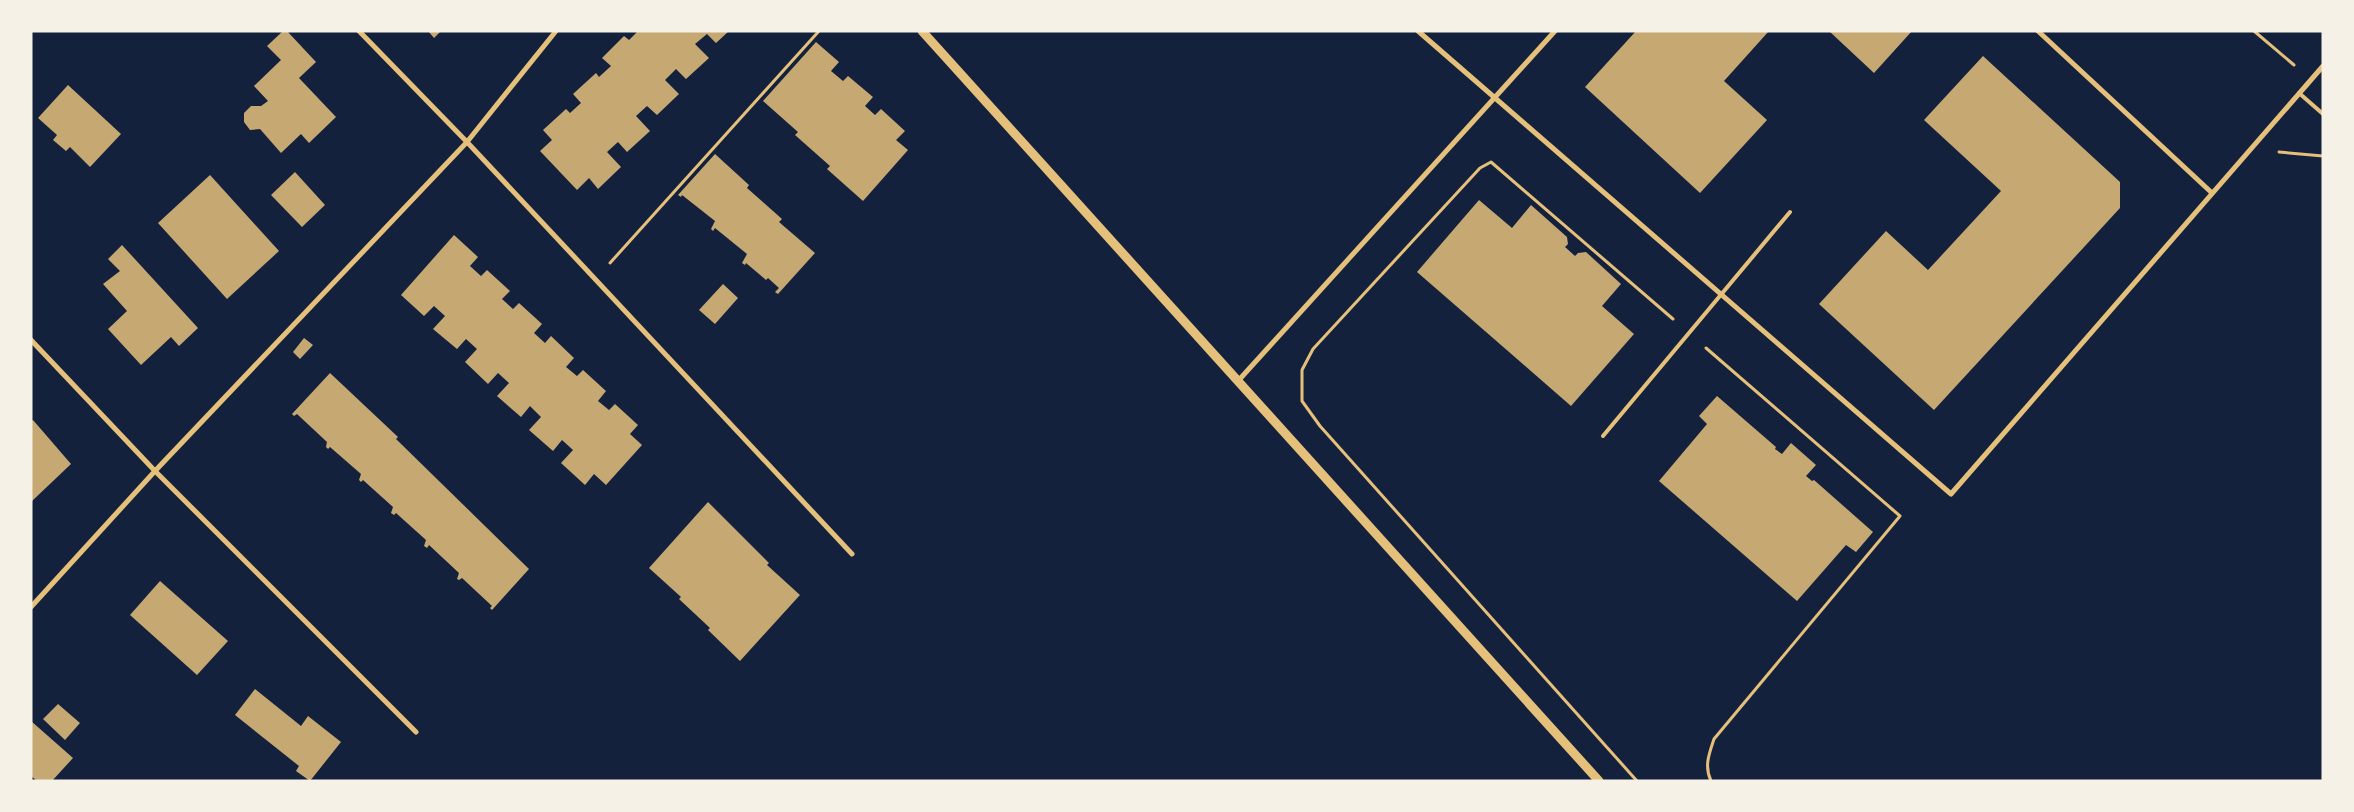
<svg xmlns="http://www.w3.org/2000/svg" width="2354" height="812" viewBox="0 0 2354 812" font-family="'DejaVu Sans',sans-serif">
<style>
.building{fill:#c6a872}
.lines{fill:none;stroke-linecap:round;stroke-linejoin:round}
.path{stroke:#e5c07b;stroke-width:3}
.service{stroke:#e5c07b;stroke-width:4}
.minor{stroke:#e5c07b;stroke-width:5}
.tertiary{stroke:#e5c07b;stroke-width:9}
</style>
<rect width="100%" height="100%" fill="#14213d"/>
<!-- building -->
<path class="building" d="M 283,31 L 287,31 L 316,62 L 299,78 L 336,117 L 309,143 L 301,134 L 281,153 L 260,129 L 250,130 L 244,122 L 244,113 L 251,106 L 261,106 L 268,101 L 254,86 L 281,60 L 267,46 Z
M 428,31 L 441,31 L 434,38 Z
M 638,31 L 729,31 L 716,43 L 707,34 L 695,44 L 709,58 L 686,79 L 676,69 L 665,80 L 679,94 L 657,115 L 647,106 L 636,116 L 650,131 L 627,152 L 618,142 L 607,152 L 621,167 L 598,189 L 589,178 L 577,190 L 540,151 L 552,140 L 543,130 L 566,109 L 570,113 L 581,103 L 573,94 L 596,73 L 599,77 L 611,66 L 602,58 L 624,36 L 629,40 Z
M 1636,31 L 1769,31 L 1724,81 L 1767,120 L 1700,193 L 1585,87 Z
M 1829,31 L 1912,31 L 1874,73 Z
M 816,42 L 839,62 L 831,71 L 843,81 L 848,76 L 873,97 L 865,106 L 875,115 L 881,109 L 905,131 L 896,140 L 908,150 L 863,201 L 827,169 L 830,166 L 795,135 L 798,132 L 763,101 Z
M 1983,56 L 2120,182 L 2120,208 L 1934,410 L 1819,304 L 1886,231 L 1928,270 L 2001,191 L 1924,120 Z
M 68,85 L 121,134 L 90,167 L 70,147 L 66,151 L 53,140 L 57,135 L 38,118 Z
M 715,154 L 749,185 L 747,188 L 782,219 L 779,222 L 815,253 L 778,294 L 775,292 L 779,288 L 768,278 L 766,280 L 746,263 L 745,265 L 742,263 L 747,254 L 715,228 L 713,231 L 711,229 L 715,221 L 682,195 L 681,197 L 678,195 Z
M 295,172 L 325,205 L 302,227 L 271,195 Z
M 210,175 L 279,251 L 227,299 L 158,223 Z
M 1479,200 L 1512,228 L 1531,205 L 1567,237 L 1568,244 L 1565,247 L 1575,256 L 1578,253 L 1586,252 L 1621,284 L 1602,306 L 1634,334 L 1571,406 L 1417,272 Z
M 454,235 L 478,257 L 470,266 L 481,276 L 487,270 L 510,291 L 502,299 L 513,309 L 519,303 L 542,324 L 534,333 L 545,343 L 551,336 L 574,358 L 566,367 L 577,376 L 583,370 L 606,391 L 598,401 L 609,410 L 615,404 L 638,425 L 630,434 L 642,445 L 606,485 L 594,474 L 585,485 L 561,463 L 573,450 L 562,440 L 553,451 L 529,430 L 541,417 L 530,406 L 521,417 L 497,396 L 509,383 L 498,373 L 488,384 L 465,362 L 477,349 L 466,339 L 457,349 L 433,329 L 445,316 L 434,306 L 424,316 L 401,295 Z
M 122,245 L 198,328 L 179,346 L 171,337 L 141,365 L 108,329 L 127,311 L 103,284 L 120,271 L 108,259 Z
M 723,284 L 738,298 L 715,324 L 699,310 Z
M 304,338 L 313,345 L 300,359 L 293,352 Z
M 330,373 L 398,437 L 396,439 L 529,569 L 492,610 L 490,608 L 492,606 L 462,578 L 459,580 L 457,579 L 459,573 L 429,545 L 427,548 L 424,546 L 426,540 L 396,513 L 394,515 L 391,513 L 393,507 L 363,480 L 361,482 L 359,480 L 361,474 L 330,447 L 328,449 L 326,447 L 327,442 L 297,414 L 294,416 L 292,414 Z
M 1717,396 L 1776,447 L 1775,449 L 1782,454 L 1791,443 L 1816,465 L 1806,476 L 1812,481 L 1814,480 L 1873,532 L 1856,552 L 1846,545 L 1797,601 L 1659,481 L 1707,424 L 1699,416 Z
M 33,420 L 71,464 L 31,502 L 31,422 Z
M 708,502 L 769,563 L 767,565 L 800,595 L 740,661 L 708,630 L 710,628 L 679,599 L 681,597 L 649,568 Z
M 160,581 L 228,641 L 197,675 L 130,615 Z
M 255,689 L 301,726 L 308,716 L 341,742 L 310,781 L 296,771 L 299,766 L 235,715 Z
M 58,704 L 80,723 L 65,740 L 43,719 Z
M 31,721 L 73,758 L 52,781 L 37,781 L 31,776 Z"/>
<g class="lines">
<!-- path -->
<path class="path" d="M 2254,31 L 2294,65
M 2279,152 L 2323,156
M 610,263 L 819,31
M 1706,348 L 1900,516 L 1714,739 C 1709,754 1704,766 1711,781
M 1637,781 L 1320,426 L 1302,401 L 1302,370 L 1313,349 L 1480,168 L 1491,162 L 1673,319"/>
<!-- service -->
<path class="service" d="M 2299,93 L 2323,114
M 1603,436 L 1790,212"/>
<!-- minor -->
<path class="minor" d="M 359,31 L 467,142 L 852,554
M 1418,31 L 1951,494 L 2323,66
M 2038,31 L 2212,193
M 31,340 L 155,471 L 416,732
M 1238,381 L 1555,31
M 31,607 L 155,471 L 467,142 L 556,31"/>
<!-- tertiary -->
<path class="tertiary" d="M 922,31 L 1599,781"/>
</g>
<!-- border -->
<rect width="2354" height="812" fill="none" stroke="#f6f1e7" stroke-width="65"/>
</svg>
